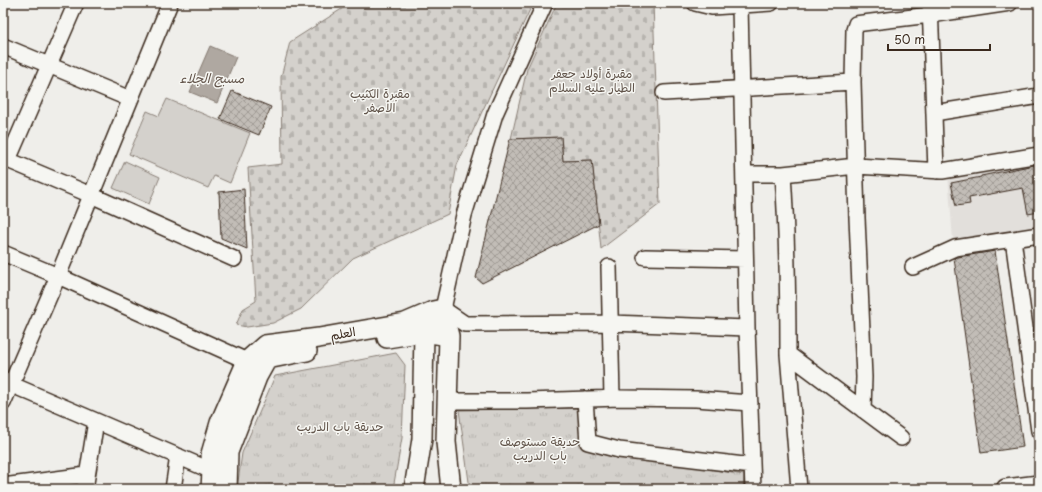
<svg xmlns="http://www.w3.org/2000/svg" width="1042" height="492" viewBox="0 0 1042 492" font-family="'Playpen Sans','Playpen Sans Arabic',sans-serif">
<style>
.built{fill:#e2dfdb}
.cemetery{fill:url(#cemetery-stones);stroke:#887e75}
.park{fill:url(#park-tufts);stroke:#887e75}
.pitch{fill:#d4d1cc;stroke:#887e75}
.water{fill:#afa8a1;stroke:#81766d}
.building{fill:url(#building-cross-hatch);stroke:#3b2a1e}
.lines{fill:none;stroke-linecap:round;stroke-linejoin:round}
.minor-casing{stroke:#3b2a1e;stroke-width:18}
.major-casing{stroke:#3b2a1e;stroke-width:22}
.minor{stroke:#f6f6f2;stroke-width:15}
.major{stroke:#f6f6f2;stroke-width:19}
.labels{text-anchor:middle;stroke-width:3;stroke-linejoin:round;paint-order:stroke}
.park-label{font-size:12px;fill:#61544a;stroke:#f6f6f2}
.street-label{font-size:12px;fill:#3b2a1e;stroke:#f6f6f2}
.water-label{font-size:13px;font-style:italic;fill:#64564c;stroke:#f6f6f2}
</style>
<defs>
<pattern id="cemetery-stones" width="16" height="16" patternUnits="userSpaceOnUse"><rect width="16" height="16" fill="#d4d1cc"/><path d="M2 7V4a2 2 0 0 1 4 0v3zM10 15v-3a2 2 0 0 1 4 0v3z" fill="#b7b4af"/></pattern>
<pattern id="park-tufts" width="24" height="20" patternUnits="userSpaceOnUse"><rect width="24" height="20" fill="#d4d1cc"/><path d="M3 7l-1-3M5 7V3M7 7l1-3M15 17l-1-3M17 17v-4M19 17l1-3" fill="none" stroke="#b7b4af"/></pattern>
<pattern id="building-cross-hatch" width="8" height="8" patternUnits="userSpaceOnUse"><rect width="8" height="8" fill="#c2bdb7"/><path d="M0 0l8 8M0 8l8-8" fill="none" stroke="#9f9a94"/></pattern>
</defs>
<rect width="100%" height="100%" fill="#efeeea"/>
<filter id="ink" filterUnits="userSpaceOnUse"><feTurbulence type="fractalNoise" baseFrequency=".025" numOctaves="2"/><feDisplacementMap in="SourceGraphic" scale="8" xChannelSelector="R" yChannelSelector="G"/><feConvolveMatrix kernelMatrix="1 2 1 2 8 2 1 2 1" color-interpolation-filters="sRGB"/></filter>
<g filter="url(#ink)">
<!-- built -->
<path class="built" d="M 1039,161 L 1039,229 L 953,241 L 948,174 Z"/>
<!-- cemetery -->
<path class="cemetery" d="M 351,3 L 533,3 L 457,165 L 448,214 L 353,258 L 301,309 L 273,323 L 247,327 L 236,325 L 243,309 L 256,301 L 248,168 L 282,164 L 281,77 L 290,42 Z
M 557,3 L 653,3 L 660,204 L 601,249 L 592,160 L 563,161 L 561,137 L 511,139 L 527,69 Z"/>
<!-- park -->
<path class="park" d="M 396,353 L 405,365 L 402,438 L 393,489 L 237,489 L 242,453 L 275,376 Z
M 577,408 L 584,448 L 744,475 L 743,489 L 470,489 L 459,410 Z"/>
<!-- pitch -->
<path class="pitch" d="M 167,99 L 250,133 L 230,183 L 214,176 L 208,188 L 129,154 L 147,111 L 159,116 Z
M 125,161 L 160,177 L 149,204 L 113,188 Z"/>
<!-- water -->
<path class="water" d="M 210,46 L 236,57 L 217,103 L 190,92 Z"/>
<!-- building -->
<path class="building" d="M 232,91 L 271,107 L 259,135 L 220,119 Z
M 561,137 L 563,161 L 592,160 L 599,224 L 482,283 L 476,278 L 510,139 Z
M 1039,164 L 1039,212 L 1028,214 L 1023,188 L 969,198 L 970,204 L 956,206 L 951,183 L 981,177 L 981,176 Z
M 244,189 L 247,249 L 221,238 L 219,192 Z
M 995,251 L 1023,447 L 981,453 L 954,258 L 958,257 Z"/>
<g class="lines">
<defs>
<path id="minor" d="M 545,3 L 495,114 L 464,215 L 443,309 L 465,324 L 611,323 L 747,328
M 695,3 L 712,7 L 771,3
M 930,3 L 936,171
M 740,5 L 747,328 L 753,489
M 3,46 L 130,99
M 664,93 L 853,82
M 934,113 L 1039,96
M 3,158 L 91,195 L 234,259
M 8,160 L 76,3
M 744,174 L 783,174 L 856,166 L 942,171 L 1039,155
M 783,174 C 787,234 788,294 788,354
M 1013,239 L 1039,431
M 3,253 L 58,276 L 247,361
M 645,257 L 745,259
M 609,267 L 612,398
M 913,267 L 955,248 L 1039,235
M 3,381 L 212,471
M 585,399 L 588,442 L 619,450 L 752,466
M 448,401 L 527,401 L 620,398 L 696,399 L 750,403
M 3,403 L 58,276 L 170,3
M 863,410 L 864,377 L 857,218 L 853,82 L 854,30 L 856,24 L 863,23 L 930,15 L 1010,3
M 3,486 L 87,475
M 85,489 L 96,421
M 173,489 L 178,456
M 799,489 L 788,354 L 901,438"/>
<path id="major" d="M 446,324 L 449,336 L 446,442 L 451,489
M 387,338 L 424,332 L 449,336
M 211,489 L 212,471 L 211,454 L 220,423 L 247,361 L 265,345 L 319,338 L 405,323 L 433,311 L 443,309
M 227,489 L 228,452 L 257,377 L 267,359 L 307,351
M 414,489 L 422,439 L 424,332 L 432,323
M 1006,489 L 1039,485"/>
</defs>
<!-- minor casing -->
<use href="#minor" class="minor-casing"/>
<!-- major casing -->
<use href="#major" class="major-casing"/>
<!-- minor -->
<use href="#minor" class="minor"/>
<!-- major -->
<use href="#major" class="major"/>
</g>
</g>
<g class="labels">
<!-- park labels -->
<g class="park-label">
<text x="592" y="78">مقبرة أولاد جعفر<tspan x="592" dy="14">الطيار عليه السلام</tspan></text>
<text x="380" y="98">مقبرة الكثيب<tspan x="380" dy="14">الأصفر</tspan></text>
<text x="340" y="431">حديقة باب الدريب</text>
<text x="540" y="446">حديقة مستوصف<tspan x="540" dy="14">باب الدريب</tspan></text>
</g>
<!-- street labels -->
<g class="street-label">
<text transform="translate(343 334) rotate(-10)" y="4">العلم</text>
</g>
<!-- water labels -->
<g class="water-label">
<text x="212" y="83">مسبح الجلاء</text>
</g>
</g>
<!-- margin -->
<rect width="1042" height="492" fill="none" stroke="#f6f6f2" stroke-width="16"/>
<rect x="8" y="8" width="1026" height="476" fill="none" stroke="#3b2a1e" stroke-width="1.5" filter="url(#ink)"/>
<!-- scale -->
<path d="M888 44v6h102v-6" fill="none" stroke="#3b2a1e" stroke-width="2"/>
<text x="894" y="44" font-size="12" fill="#3b2a1e" stroke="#f6f6f2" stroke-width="3" paint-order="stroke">50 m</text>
</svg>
